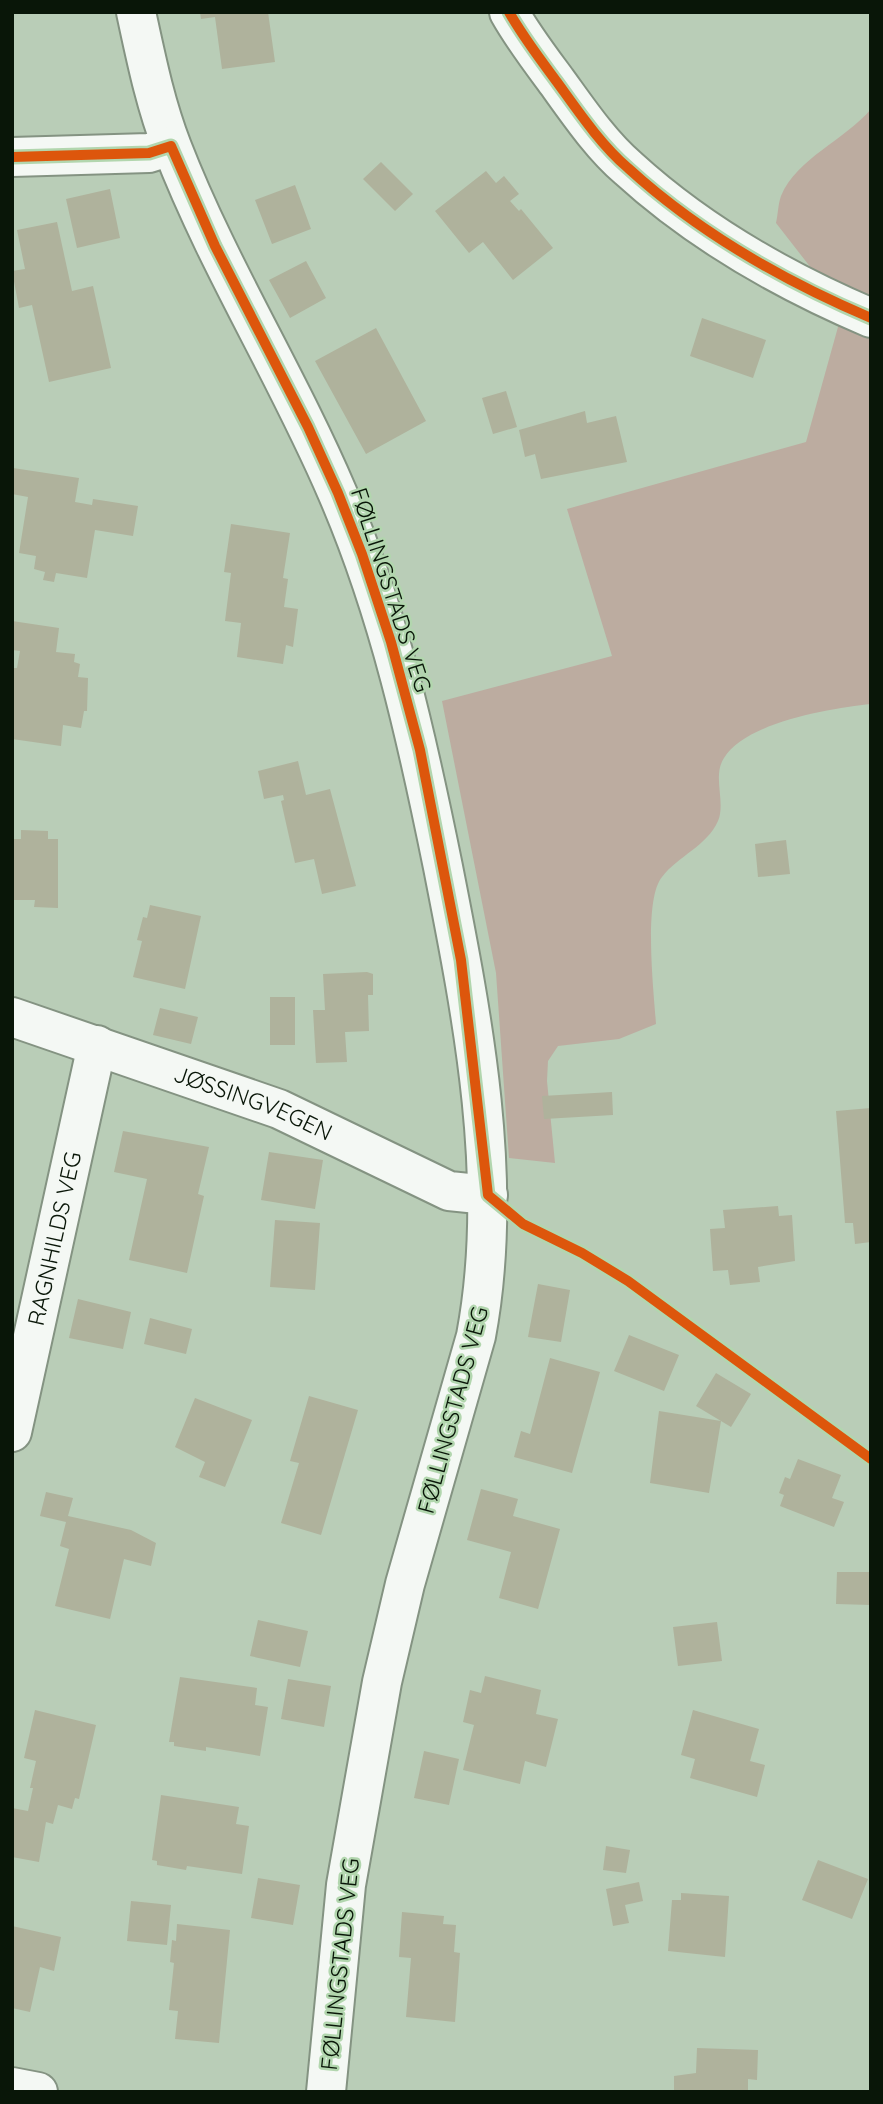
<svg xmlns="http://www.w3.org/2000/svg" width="883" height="2104" viewBox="0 0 883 2104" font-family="Quicksand,sans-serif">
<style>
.green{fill:#bcaca0}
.building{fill:#afb29c}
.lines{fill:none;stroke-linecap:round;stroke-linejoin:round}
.minor-casing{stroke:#849382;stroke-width:42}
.major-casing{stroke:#849382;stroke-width:42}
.minor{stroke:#f4f8f4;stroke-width:38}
.major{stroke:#f4f8f4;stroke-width:38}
.cycleway-casing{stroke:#b2d6ae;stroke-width:15}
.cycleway{stroke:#dd560c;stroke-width:10}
.labels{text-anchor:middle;stroke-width:5;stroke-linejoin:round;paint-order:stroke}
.street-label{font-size:23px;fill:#091608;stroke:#b2d6ae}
</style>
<rect width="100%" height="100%" fill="#b9cdb7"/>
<!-- green -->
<path class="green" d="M 871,109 L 871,704 C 832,708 746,722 724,758 C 712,776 726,802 718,821 C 707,846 678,856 662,877 C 643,900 654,993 656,1024 L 619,1039 L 558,1046 L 548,1061 L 547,1081 L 555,1163 L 509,1158 L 496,973 L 442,701 L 612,656 L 567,509 L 806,442 L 843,309 L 776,223 C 778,215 778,204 781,196 C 797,158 845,140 871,109 Z"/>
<!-- building -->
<path class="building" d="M 200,12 L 268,12 L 275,62 L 222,69 L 215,17 L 201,19 Z
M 381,162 L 413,194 L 395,211 L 363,179 Z
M 486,171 L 496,183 L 504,176 L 519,194 L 510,201 L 519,211 L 521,209 L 553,248 L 513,280 L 483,242 L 469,253 L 435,211 Z
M 295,185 L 311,229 L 272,244 L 255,200 Z
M 110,189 L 120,238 L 77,248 L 66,199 Z
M 57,222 L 72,291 L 93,286 L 111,368 L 49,382 L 32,305 L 19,308 L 12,271 L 25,269 L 17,230 Z
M 306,261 L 326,298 L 290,318 L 269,280 Z
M 702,318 L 766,340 L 753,378 L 690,356 Z
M 376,328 L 426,421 L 366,454 L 315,361 Z
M 506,391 L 517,427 L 493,434 L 482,398 Z
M 585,411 L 587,423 L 616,416 L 627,462 L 541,479 L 535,454 L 525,457 L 519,430 Z
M 13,468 L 79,478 L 75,502 L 92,505 L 93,499 L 138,506 L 133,536 L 95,530 L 87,578 L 56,573 L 54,582 L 43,580 L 45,572 L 34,569 L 36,556 L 19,553 L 28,497 L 12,494 Z
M 231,524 L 290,533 L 283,578 L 288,579 L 284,607 L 298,609 L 293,647 L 286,645 L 283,664 L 237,657 L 241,623 L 225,621 L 231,573 L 224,572 Z
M 12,621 L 59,628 L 56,652 L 75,654 L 74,662 L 80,664 L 78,677 L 88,678 L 87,711 L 84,711 L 81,728 L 63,725 L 61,746 L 12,739 L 12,668 L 17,668 L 20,651 L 12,650 Z
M 298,761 L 306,795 L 330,789 L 356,886 L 322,894 L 314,859 L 295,863 L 281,801 L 284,800 L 283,795 L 264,799 L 258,771 Z
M 21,830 L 48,831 L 48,839 L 58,839 L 58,908 L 34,907 L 35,900 L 12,900 L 12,839 L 21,839 Z
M 786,840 L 790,874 L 758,877 L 755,844 Z
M 150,905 L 201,916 L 185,989 L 133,977 L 142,941 L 137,940 L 143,917 L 147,918 Z
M 367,972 L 373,974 L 373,995 L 368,995 L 369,1031 L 345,1032 L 347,1062 L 316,1063 L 313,1010 L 325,1010 L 323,974 Z
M 270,997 L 295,997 L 295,1045 L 270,1045 Z
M 160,1008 L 198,1017 L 191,1044 L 153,1035 Z
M 612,1092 L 613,1115 L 544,1119 L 542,1096 Z
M 871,1108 L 871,1242 L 855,1244 L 853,1223 L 845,1223 L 836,1111 Z
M 123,1131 L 209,1147 L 198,1194 L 204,1196 L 187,1273 L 129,1260 L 147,1179 L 114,1172 Z
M 269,1152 L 323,1160 L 315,1209 L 261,1200 Z
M 778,1206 L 779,1216 L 792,1215 L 795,1261 L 758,1267 L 760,1282 L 730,1285 L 728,1270 L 713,1271 L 710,1229 L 725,1228 L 723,1210 Z
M 275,1220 L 320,1223 L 315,1290 L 270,1287 Z
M 538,1284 L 570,1290 L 561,1342 L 528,1337 Z
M 78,1299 L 131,1312 L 123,1349 L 69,1338 Z
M 150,1318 L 192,1329 L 186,1354 L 144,1344 Z
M 629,1335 L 679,1355 L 664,1391 L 614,1371 Z
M 550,1358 L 600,1372 L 572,1473 L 514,1457 L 521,1431 L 530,1434 Z
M 716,1373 L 751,1394 L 731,1427 L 721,1421 L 709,1493 L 650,1483 L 659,1411 L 721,1421 L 696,1406 Z
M 309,1396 L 358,1410 L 321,1535 L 281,1523 L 299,1463 L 290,1461 Z
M 195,1398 L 252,1420 L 225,1487 L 199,1477 L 205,1462 L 175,1447 Z
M 798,1459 L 841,1475 L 832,1498 L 844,1502 L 834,1527 L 780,1506 L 784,1495 L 779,1493 L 785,1477 L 790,1479 Z
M 481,1489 L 518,1499 L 513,1516 L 560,1529 L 538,1609 L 499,1598 L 511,1552 L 467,1540 Z
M 46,1492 L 73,1498 L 68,1516 L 131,1530 L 156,1543 L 151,1566 L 124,1559 L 110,1619 L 55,1606 L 69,1549 L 60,1546 L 66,1522 L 40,1516 Z
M 837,1572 L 871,1572 L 871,1605 L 836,1604 Z
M 258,1620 L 308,1631 L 300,1667 L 250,1656 Z
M 717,1622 L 722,1661 L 678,1666 L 673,1627 Z
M 485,1676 L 541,1690 L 536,1714 L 558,1719 L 546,1767 L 525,1761 L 520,1784 L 463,1770 L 474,1725 L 463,1722 L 470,1690 L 481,1693 Z
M 180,1677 L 257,1688 L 255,1705 L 268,1707 L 260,1756 L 206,1747 L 206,1751 L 174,1746 L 174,1742 L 169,1742 Z
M 288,1679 L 331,1686 L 324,1727 L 281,1719 Z
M 35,1710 L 96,1725 L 79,1799 L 75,1798 L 72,1809 L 58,1805 L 53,1824 L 46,1822 L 39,1862 L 12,1857 L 12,1808 L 28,1811 L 33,1788 L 30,1788 L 36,1761 L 24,1758 Z
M 693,1710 L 759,1729 L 750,1761 L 765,1765 L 757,1797 L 690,1778 L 695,1759 L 681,1755 Z
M 424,1751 L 459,1759 L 449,1805 L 414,1798 Z
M 161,1795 L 239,1807 L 236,1824 L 249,1826 L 242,1874 L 187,1866 L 186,1870 L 157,1865 L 157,1861 L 152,1860 Z
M 606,1846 L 630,1850 L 626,1873 L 603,1870 Z
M 818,1860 L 868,1879 L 852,1919 L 802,1900 Z
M 258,1878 L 300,1885 L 293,1925 L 251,1918 Z
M 639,1882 L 643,1901 L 625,1905 L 629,1923 L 613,1926 L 606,1889 Z
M 681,1893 L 729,1896 L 725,1957 L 668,1951 L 672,1900 L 681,1900 Z
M 131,1901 L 171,1905 L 167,1945 L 127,1941 Z
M 402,1912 L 444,1916 L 443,1924 L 456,1925 L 454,1952 L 460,1953 L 455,2022 L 406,2017 L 411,1958 L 399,1957 Z
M 177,1924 L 230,1930 L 219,2043 L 175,2039 L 178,2011 L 169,2010 L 174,1963 L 170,1962 L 172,1940 L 176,1941 Z
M 12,1926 L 61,1937 L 54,1971 L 40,1967 L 30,2012 L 12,2008 Z
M 697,2048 L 758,2050 L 757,2080 L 748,2079 L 748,2092 L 674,2092 L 674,2076 L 696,2073 Z"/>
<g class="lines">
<defs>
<g id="minor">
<path d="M 136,12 C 146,58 155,103 172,147 C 218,266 287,375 337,492 C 389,612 417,739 443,867 C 473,1019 505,1182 476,1336 L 405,1584 L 382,1682 L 346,1885 L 326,2092"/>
<path d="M 12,157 L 149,153 L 171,146"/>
<path id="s1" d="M 12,1017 L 279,1109 L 449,1191 L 488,1195"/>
<path id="s2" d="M 12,1432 L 97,1045"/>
<path d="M 12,2087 L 38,2092"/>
</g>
<path id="major" d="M 509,12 C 523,37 540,59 557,82 C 578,111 601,145 628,168 C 698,232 784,281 871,318"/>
</defs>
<!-- minor casing -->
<use href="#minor" class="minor-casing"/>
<!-- major casing -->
<use href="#major" class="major-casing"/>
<!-- minor -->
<use href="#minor" class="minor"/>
<!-- major -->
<use href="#major" class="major"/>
<defs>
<path id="cycleway" d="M 509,12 C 523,37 540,59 557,82 C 578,111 601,145 628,168 C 698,232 784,281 871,318
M 12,157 L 149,153 L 171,146 L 215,246 L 308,427 L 338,493 L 362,554 L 391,642 L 420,750 L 461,960 L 488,1195 L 523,1224 L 582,1253 L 628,1281 L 871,1459"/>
</defs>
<!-- cycleway casing -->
<use href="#cycleway" class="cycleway-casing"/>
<!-- cycleway -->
<use href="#cycleway" class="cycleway"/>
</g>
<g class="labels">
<!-- street labels -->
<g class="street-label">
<text transform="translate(391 590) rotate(72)" y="8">FØLLINGSTADS VEG</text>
<text dy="8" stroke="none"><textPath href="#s1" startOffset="256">JØSSINGVEGEN</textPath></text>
<text dy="8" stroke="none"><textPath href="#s2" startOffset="198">RAGNHILDS VEG</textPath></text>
<text transform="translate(453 1410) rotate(-75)" y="8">FØLLINGSTADS VEG</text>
<text transform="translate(340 1964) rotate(-84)" y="8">FØLLINGSTADS VEG</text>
</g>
</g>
<!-- border -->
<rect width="883" height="2104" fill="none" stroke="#091608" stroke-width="28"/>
</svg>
